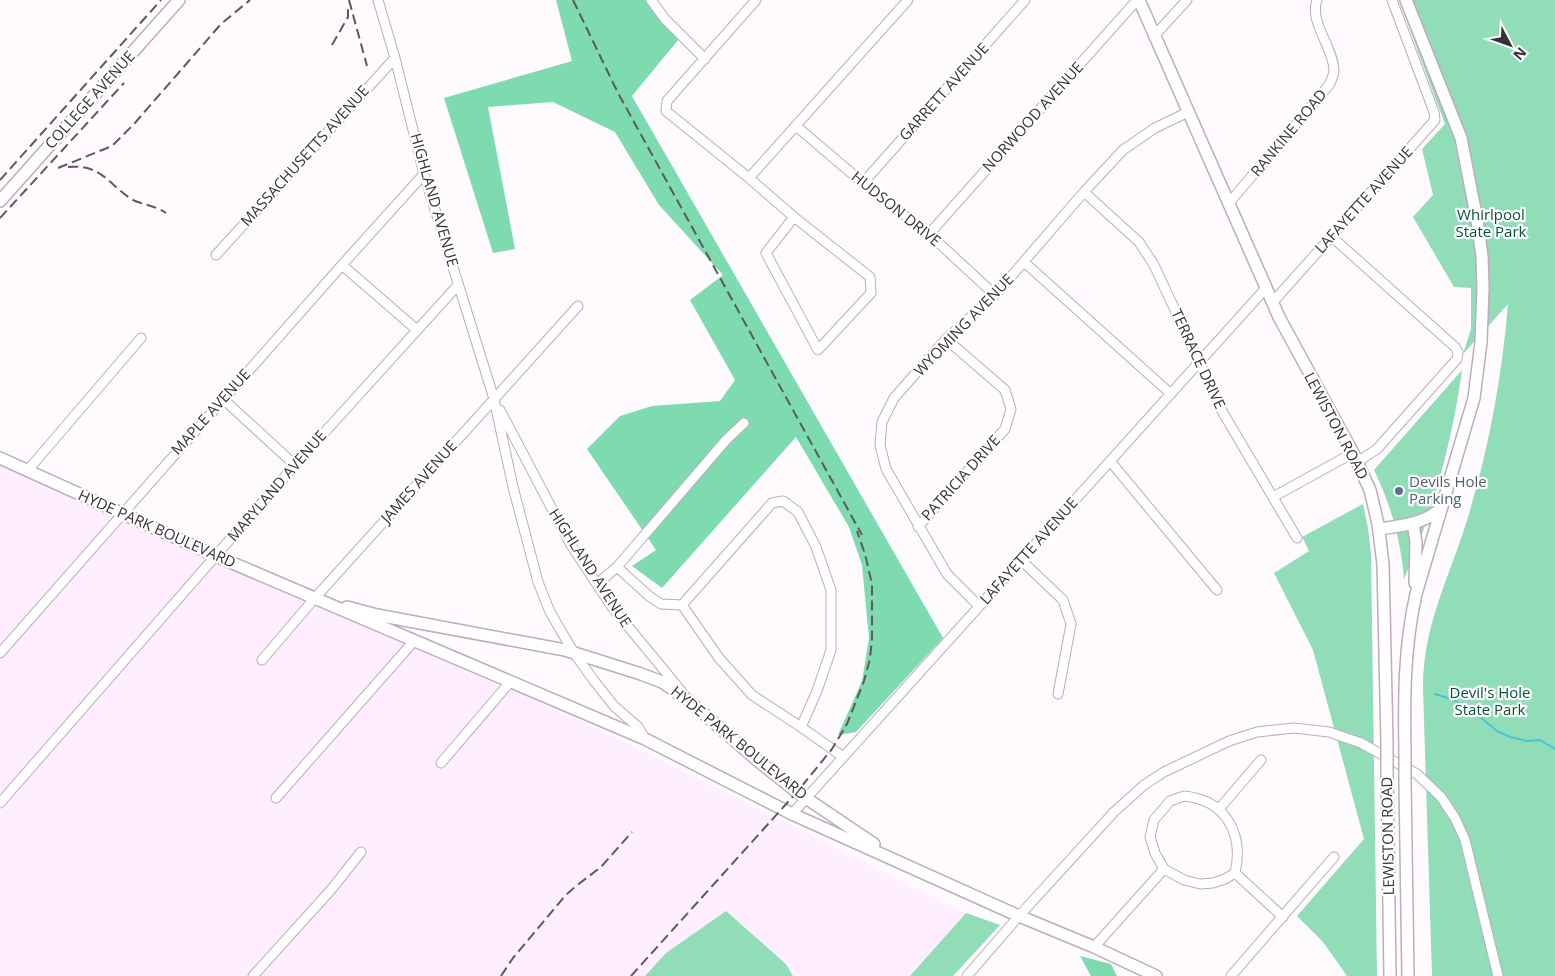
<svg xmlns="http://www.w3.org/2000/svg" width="1555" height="976" viewBox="0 0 1555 976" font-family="'Open Sans',sans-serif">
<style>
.built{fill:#feeeff}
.green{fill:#90ddb7}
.forest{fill:#7edbaf}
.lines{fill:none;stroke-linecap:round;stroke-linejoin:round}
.stream{stroke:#47c5d3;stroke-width:2}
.minor-casing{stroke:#beabbf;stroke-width:11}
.major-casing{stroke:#beabbf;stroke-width:14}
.minor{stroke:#fff;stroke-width:9}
.major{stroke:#fff;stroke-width:11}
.rail{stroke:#5e585f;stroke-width:2;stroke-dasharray:10 5;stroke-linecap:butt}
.major-bridge-casing{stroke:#beabbf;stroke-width:14;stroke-linecap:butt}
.major-bridge{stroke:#fff;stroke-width:11}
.service-dot{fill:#5c6f8a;stroke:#fff;stroke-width:2}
.labels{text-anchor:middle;stroke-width:4.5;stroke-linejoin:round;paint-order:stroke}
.street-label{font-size:15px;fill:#383139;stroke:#fff}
.park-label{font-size:15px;fill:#045337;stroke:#fff}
.service-label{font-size:15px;fill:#4e5e75;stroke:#fff;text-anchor:start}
</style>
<rect width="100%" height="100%" fill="#fefafe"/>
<!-- built -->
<path class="built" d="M 0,465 L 581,721 L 966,913 L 910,976 L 793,976 L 786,963 L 726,911 L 666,953 L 645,976 L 0,976 Z"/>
<!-- green -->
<path class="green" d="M 1399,0 L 1555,0 L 1555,976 L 1432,976 L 1423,688 C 1423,624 1450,577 1468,517 C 1489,447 1502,377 1508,304 L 1463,354 L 1471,329 L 1471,288 L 1454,287 L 1413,217 L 1433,195 L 1422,149 L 1445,124 Z
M 1462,370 C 1452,443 1433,512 1404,579 C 1401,541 1391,505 1374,470 Z
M 1363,504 L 1368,528 L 1371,554 L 1377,976 L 1347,976 L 1323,942 L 1297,916 L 1364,839 L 1313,650 L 1274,573 L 1309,551 L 1302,537 Z
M 726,911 L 786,964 L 793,976 L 645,976 L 666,953 Z
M 966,913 L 1000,925 L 953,976 L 910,976 Z"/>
<!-- forest -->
<path class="forest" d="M 556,0 L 645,0 L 679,39 L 632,96 L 943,638 L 856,732 L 838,735 L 862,681 L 869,638 L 862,565 L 849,527 L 796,437 L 662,588 L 632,566 L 656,550 L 587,449 L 620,416 L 652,406 L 720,401 L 735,380 L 690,300 L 723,275 L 659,205 L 615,132 L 553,102 L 488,107 L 515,249 L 493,253 L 444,98 L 572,61 Z
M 1080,956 L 1111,964 L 1117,976 L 1091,976 Z"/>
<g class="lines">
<!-- stream -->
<path class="stream" d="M 1435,694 L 1454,700 L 1473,711 L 1497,731 L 1510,737 L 1527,741 L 1540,740 L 1555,749"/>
<defs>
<path id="minor" d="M 378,0 L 395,58 L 424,174 L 494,399 L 513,487 L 538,582 L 550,612 L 574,653 L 595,682 L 614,706 L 638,727 L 645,739
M 651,0 L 665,19 L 705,59
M 756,0 L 667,101 L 666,111 L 749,178 L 794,217
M 1155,35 L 1187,0
M 796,126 L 863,183 L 929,234 L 995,295
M 749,178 L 908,0
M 863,183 L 1025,0
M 1084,192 L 1139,242 L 1154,265 L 1222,411 L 1297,538
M 1229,203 L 1329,85 C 1331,81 1334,75 1334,70 C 1333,46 1309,23 1317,0
M 794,217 L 870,277 L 871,293 L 818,350 L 766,253 Z
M 929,234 L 1137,0
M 1332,237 L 1455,347 L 1458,352 L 1457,359 L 1377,449 L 1357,462
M 216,255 L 395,58
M 1024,262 L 1171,394
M 342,265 L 417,330
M 1273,302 L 1435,120 L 1434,112 L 1392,0
M 223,399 L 295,465
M 500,410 L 571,545 L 612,607 L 682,692
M 1110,461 L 1217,590
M 28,470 L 141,338
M 1273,497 L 1353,453
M 918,527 L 1005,429 L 1011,409 L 1005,390 L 946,339
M 1021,560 L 1063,600 L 1071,624 L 1058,694
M 617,567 L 726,440 L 744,423
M 597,584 L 617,567 L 649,596 L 661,604 L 682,605 L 719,658 L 752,695 L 801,727
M 682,605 L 772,503 L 783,501 L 798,512 L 816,547 L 831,590 L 831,650 L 817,691 L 801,727 L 842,756
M 979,606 L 947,574 L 886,469 L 880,445 L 882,422 L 894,398 L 946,339 L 995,295 L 1084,192 L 1123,150 L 1155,128 L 1188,112
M 0,653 L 342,265 L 424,174
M 262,660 L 314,599 L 578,306
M 441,763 L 511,681
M 1184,796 C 1226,800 1244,834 1235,873 L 1225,879 L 1213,883 L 1200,884 L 1184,880 L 1164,869 L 1155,853 L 1150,837 L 1154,820 L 1170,801 Z
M 276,798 L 414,641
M 0,803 L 295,465 L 458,285
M 1219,809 L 1261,760
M 792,814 L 1266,288
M 1235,873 L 1283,917
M 1094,947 L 1164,869
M 253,976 L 330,891 L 361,852
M 967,976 L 1019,916 L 1114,812 L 1144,785 L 1164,772 L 1229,741 L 1257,732 L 1294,728 L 1329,732 L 1361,743 L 1417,774 L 1441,797 L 1455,818 L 1465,840 L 1498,976
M 1231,976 L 1334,857"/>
<path id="major" d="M 1139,0 L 1279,317 L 1353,453 L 1370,490 L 1378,524 L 1383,564 L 1387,743
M 0,201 L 179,0
M 0,458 L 216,556 L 645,739 L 792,814 L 1019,916 L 1094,947 L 1156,976
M 1413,523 L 1416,542 L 1415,583
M 1379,529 C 1400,526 1426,524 1442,507
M 347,607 L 377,615 L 565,650 L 641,674 L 662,682 L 688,700 L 757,760 L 797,792 L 874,844
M 1405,753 C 1404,699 1404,647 1416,594 L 1474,398 L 1481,342 L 1483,288 L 1482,256 L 1477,220 L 1461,138 L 1406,0
M 1387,772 L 1390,976
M 1405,782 L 1408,976"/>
</defs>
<!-- minor casing -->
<use href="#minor" class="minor-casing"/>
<!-- major casing -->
<use href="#major" class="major-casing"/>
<!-- minor -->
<use href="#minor" class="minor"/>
<!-- major -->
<use href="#major" class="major"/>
<!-- rail -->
<path class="rail" d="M 349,0 L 367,66
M 573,0 L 618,93 L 862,535
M 332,45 L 348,17 L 348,5
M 68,167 C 103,164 108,185 133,200 C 144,205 156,206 166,213
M 58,168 L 112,146 L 134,124 L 221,24 L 250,0
M 0,180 L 161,0
M 0,218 L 124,83
M 501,976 L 513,958 L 565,896 L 576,886 L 601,867 L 632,832
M 631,976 L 797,792 L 832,749 L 847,724 L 864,681 L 870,659 L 872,638 L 872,584 L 865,554 L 857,531"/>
<defs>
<path id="major-bridge" d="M 1387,743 L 1387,772
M 1405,753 L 1405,782"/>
</defs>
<!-- major-bridge casing -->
<use href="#major-bridge" class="major-bridge-casing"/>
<!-- major-bridge -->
<use href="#major-bridge" class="major-bridge"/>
</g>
<!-- markers -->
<circle class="service-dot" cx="1399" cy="491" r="5"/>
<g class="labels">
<!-- street labels -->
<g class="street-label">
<text transform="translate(944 92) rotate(-48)" y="5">GARRETT AVENUE</text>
<text transform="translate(90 100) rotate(-48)" y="5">COLLEGE AVENUE</text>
<text transform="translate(1033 117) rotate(-48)" y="5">NORWOOD AVENUE</text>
<text transform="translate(1289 133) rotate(-50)" y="5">RANKINE ROAD</text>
<text transform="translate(305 156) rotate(-48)" y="5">MASSACHUSETTS AVENUE</text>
<text transform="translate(434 200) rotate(74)" y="5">HIGHLAND AVENUE</text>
<text transform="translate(1364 200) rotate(-48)" y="5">LAFAYETTE AVENUE</text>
<text transform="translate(896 209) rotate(39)" y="5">HUDSON DRIVE</text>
<text transform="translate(964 325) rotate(-46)" y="5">WYOMING AVENUE</text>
<text transform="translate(1198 359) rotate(65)" y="5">TERRACE DRIVE</text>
<text transform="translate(211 412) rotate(-48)" y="5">MAPLE AVENUE</text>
<text transform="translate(1336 426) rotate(62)" y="5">LEWISTON ROAD</text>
<text transform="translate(961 478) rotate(-48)" y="5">PATRICIA DRIVE</text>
<text transform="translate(419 482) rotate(-48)" y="5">JAMES AVENUE</text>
<text transform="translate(277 486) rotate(-49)" y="5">MARYLAND AVENUE</text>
<text transform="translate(157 529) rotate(24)" y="5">HYDE PARK BOULEVARD</text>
<text transform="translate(1029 551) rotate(-48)" y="5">LAFAYETTE AVENUE</text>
<text transform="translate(590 568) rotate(57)" y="5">HIGHLAND AVENUE</text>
<text transform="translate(739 743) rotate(39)" y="5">HYDE PARK BOULEVARD</text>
<text transform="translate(1388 836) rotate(-91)" y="5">LEWISTON ROAD</text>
</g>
<!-- park labels -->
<g class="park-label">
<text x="1491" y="220">Whirlpool<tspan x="1491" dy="17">State Park</tspan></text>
<text x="1490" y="698">Devil's Hole<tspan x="1490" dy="17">State Park</tspan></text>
</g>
<!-- service labels -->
<g class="service-label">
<text x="1409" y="487">Devils Hole<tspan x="1409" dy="17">Parking</tspan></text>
</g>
</g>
<!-- north arrow -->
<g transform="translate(1510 45) rotate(131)" stroke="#ffffff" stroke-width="4" paint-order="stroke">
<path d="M0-4L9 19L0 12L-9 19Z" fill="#383139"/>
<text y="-8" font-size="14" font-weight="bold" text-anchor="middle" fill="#383139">N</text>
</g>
</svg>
